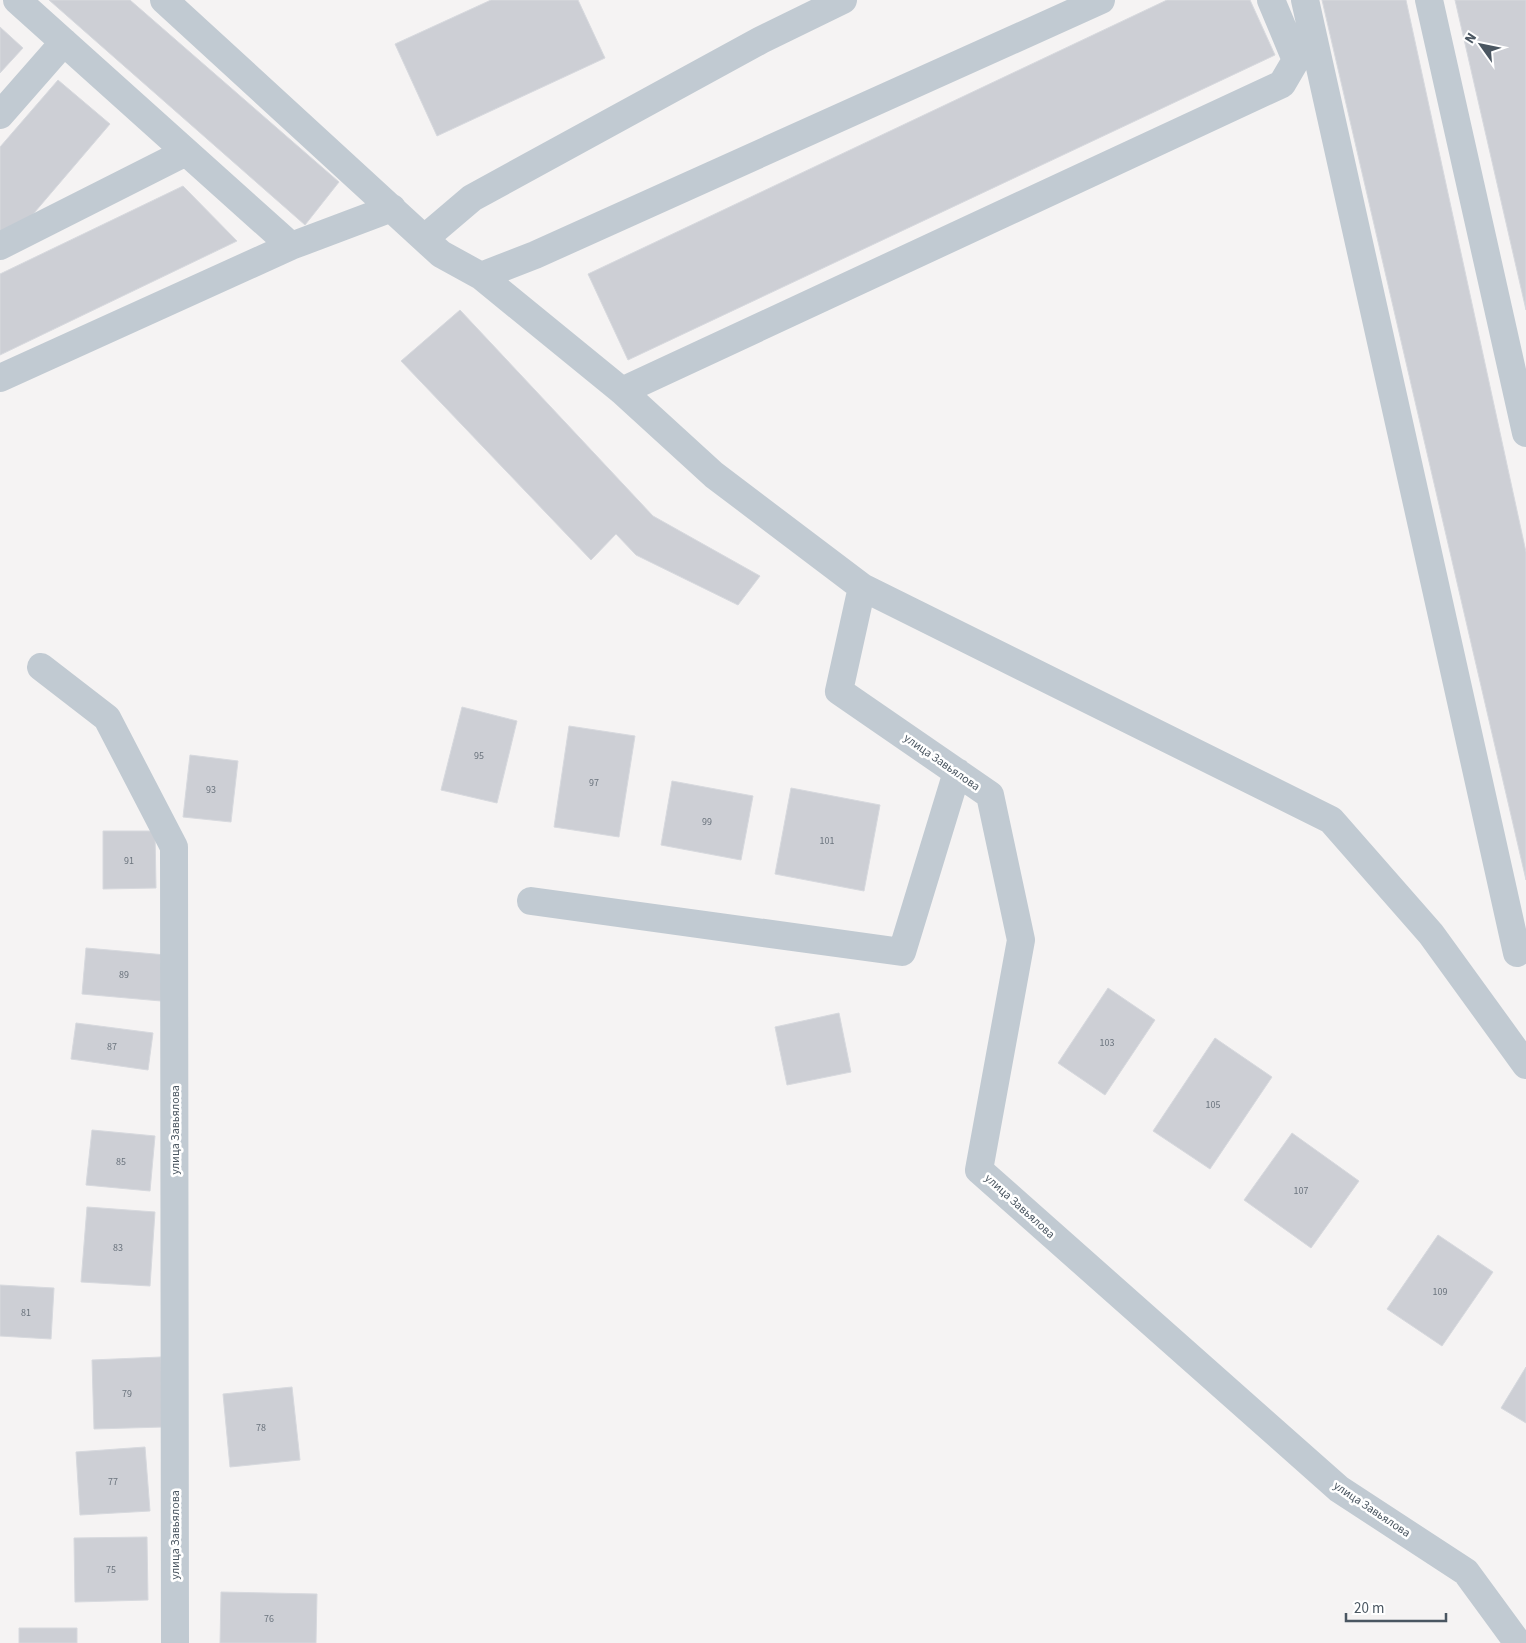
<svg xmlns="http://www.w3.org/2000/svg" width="1526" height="1643" viewBox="0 0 1526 1643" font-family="'Source Sans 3',sans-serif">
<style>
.building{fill:#cdcfd5;stroke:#d7d9de}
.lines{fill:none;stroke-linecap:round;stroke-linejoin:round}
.minor{stroke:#c1cad2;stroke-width:28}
.labels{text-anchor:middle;stroke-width:5;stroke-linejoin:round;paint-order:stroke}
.number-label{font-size:10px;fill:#6b747e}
.street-label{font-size:12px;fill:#4a5661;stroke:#fff}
</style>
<rect width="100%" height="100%" fill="#f5f3f3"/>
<!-- building -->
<path class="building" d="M 49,0 L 130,0 L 339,182 L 305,225 Z
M 491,0 L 578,0 L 605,58 L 437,136 L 395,44 Z
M 1167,0 L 1250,0 L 1275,55 L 628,360 L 588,274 Z
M 1322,0 L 1406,0 L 1526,552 L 1526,880 Z
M 1455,0 L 1526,0 L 1526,310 Z
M 0,27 L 23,48 L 0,73 Z
M 58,80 L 110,124 L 17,233 L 0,238 L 0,147 Z
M 183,186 L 237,241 L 0,355 L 0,274 Z
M 460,310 L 653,516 L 760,576 L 738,605 L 636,555 L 616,534 L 591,560 L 401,361 Z
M 462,707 L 517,721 L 497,803 L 441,790 Z
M 569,726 L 635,736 L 619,837 L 554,827 Z
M 190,755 L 238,761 L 231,822 L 183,817 Z
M 672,781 L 753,796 L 741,860 L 661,845 Z
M 791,788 L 880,805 L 864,891 L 775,874 Z
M 103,831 L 155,831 L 156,888 L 103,889 Z
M 86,948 L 166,955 L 161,1001 L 82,994 Z
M 1108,988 L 1155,1020 L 1105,1095 L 1058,1063 Z
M 839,1013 L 851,1072 L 787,1085 L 775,1027 Z
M 76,1023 L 153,1033 L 148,1070 L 71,1059 Z
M 1215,1038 L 1272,1077 L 1210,1169 L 1153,1131 Z
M 92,1130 L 155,1136 L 150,1191 L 86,1185 Z
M 1292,1133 L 1359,1181 L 1311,1248 L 1244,1200 Z
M 87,1207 L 155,1212 L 150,1286 L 81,1282 Z
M 1438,1235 L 1493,1272 L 1442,1346 L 1387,1309 Z
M 0,1285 L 54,1288 L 51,1339 L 0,1336 Z
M 161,1357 L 163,1427 L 94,1429 L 92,1360 Z
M 1526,1367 L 1526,1423 L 1501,1408 Z
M 292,1387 L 300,1460 L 230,1467 L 223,1394 Z
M 145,1447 L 150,1511 L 80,1515 L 76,1452 Z
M 147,1537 L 148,1600 L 75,1602 L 74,1538 Z
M 221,1592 L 317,1594 L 316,1643 L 220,1643 Z
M 19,1628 L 77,1628 L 77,1643 L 19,1643 Z"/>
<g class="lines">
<!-- minor -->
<path class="minor" d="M 17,0 L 291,246
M 164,0 L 441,254 L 481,276 L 622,391 L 714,475 L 862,587 L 1331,820 L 1431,934 L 1526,1065
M 1305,0 L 1517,953
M 1429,0 L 1526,433
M 0,115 L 64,42
M 425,238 L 472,198 L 761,40 L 843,0
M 0,246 L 186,152
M 481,276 L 535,255 L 1101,0
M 0,378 L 291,246 L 392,208
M 622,391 L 1282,84 L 1296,60 L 1271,0
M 862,587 L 839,691 L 990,795 L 1021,940 L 979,1170 L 1339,1489 L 1466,1572 L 1518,1643
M 41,667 L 107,718 L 174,847 L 175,1643
M 531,901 L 902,952 L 957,772"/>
</g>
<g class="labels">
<!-- number labels -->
<g class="number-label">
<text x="479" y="759">95</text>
<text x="594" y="786">97</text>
<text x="211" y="793">93</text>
<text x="707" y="825">99</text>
<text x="827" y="844">101</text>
<text x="129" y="864">91</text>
<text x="124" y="978">89</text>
<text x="1107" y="1046">103</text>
<text x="112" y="1050">87</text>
<text x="1213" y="1108">105</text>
<text x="121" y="1165">85</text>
<text x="1301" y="1194">107</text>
<text x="118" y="1251">83</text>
<text x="1440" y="1295">109</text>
<text x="26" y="1316">81</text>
<text x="127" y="1397">79</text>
<text x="261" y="1431">78</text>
<text x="113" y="1485">77</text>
<text x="111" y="1573">75</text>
<text x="269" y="1622">76</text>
</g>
<!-- street labels -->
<g class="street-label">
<text transform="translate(942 762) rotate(35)" y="4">улица Завьялова</text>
<text transform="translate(175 1130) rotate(-90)" y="4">улица Завьялова</text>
<text transform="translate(1020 1206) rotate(42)" y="4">улица Завьялова</text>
<text transform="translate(1372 1509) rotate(34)" y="4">улица Завьялова</text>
<text transform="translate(175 1535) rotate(-90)" y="4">улица Завьялова</text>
</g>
</g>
<!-- north arrow -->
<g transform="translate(1481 45) rotate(303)" stroke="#ffffff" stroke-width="4" paint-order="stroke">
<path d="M0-4L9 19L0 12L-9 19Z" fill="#4a5661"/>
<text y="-8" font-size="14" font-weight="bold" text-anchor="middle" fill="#4a5661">N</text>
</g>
<!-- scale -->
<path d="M1346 1613v8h100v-8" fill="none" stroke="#4a5661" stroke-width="2.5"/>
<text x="1354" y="1613" font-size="15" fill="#4a5661" stroke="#ffffff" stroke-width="4" paint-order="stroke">20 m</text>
</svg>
